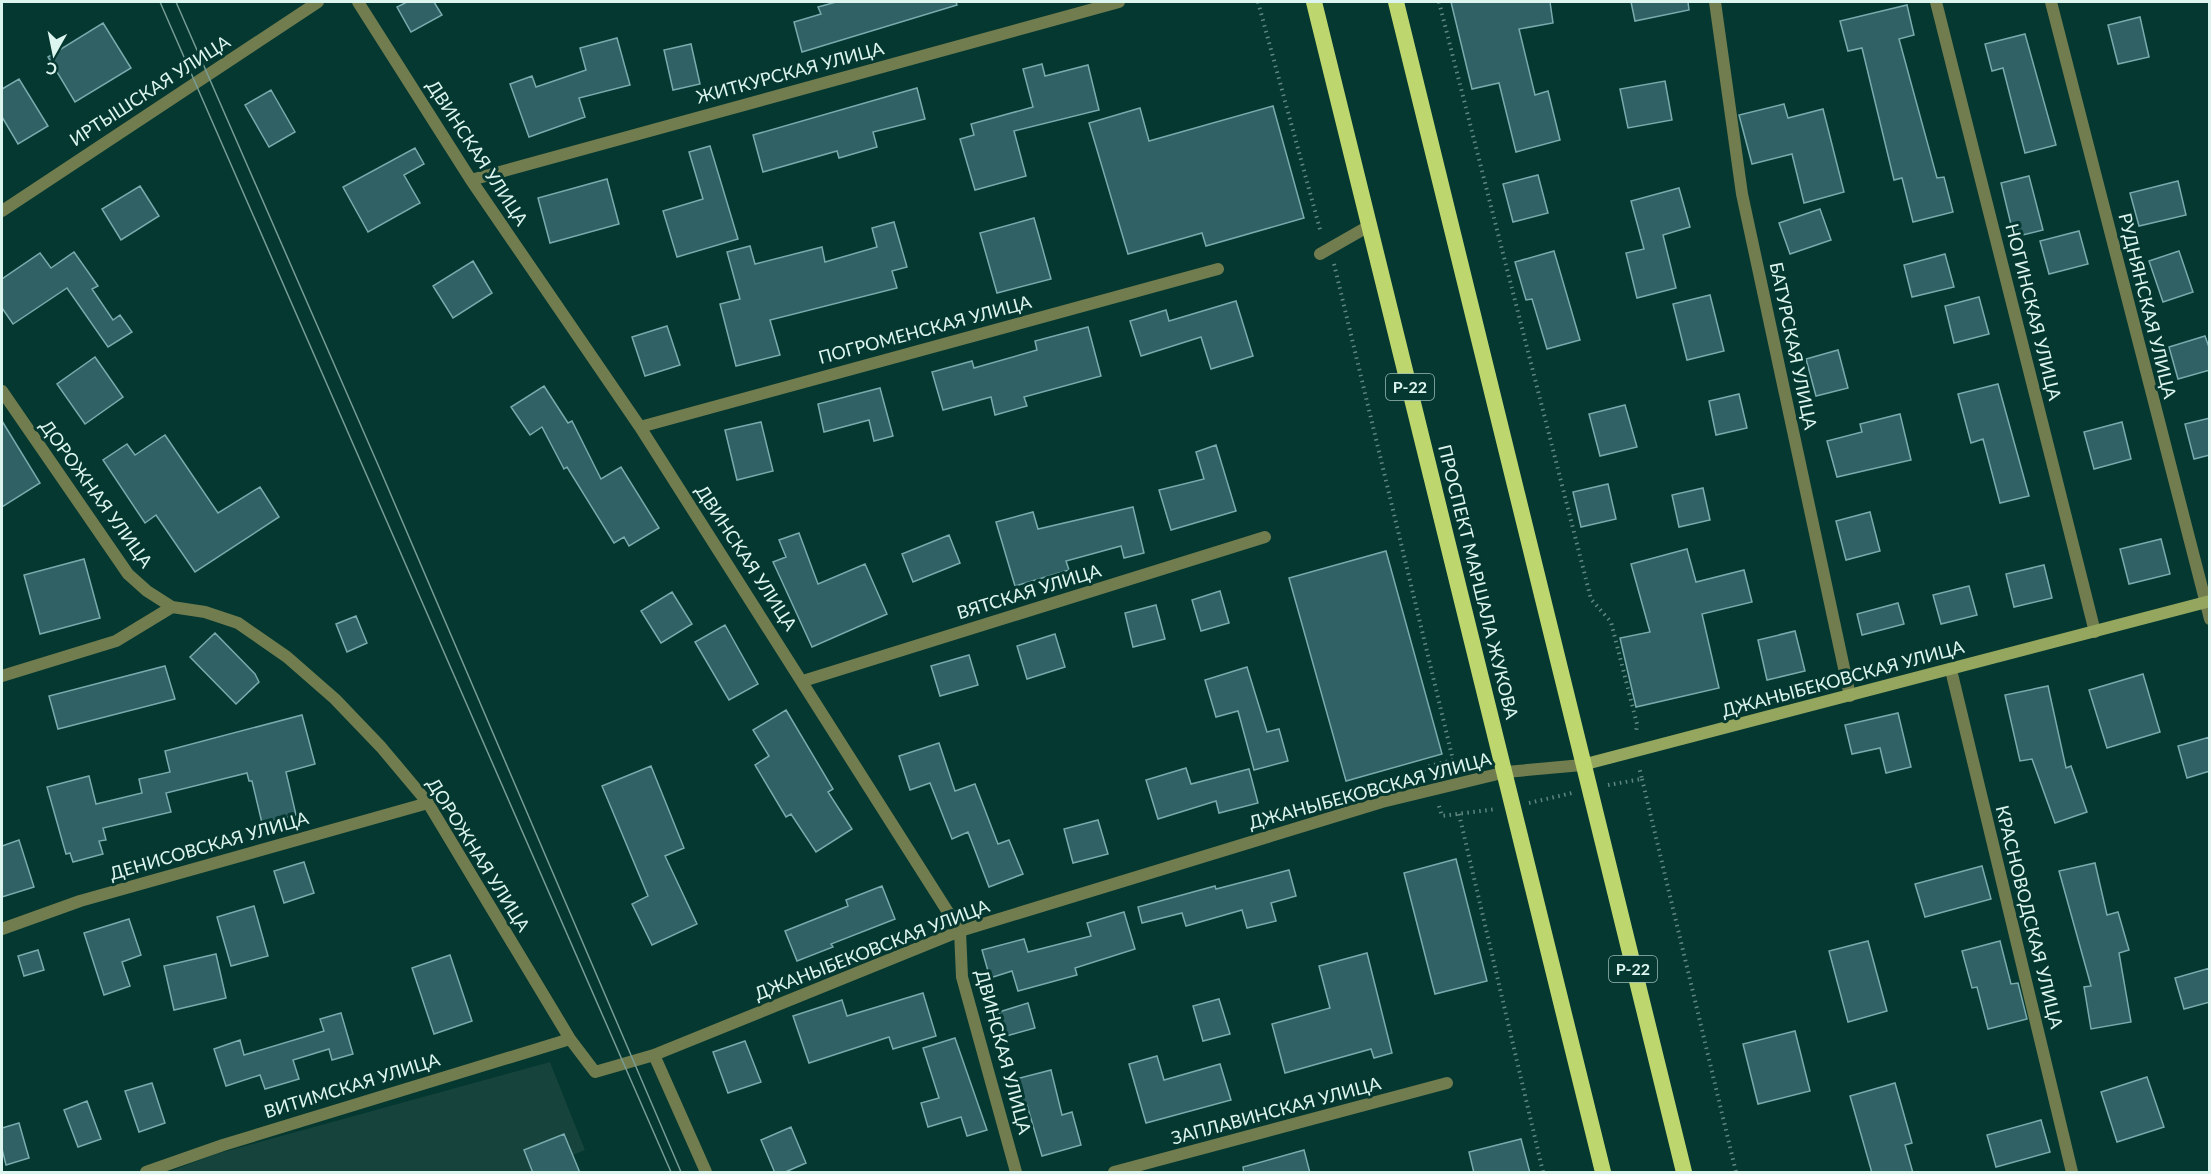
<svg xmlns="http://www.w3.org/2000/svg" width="2211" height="1174" viewBox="0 0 2211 1174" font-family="Lato,sans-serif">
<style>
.built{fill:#16433b}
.building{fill:#306164;stroke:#79abae;stroke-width:1.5}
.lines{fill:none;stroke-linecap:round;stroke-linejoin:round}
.path{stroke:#5f8780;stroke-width:4;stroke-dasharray:1.5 4.5;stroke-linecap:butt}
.service{stroke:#717c4f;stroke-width:12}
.minor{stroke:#717c4f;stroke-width:12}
.secondary{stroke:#95a65e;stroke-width:12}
.trunk{stroke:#bed66e;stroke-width:16}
.tram{stroke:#779c95;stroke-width:1.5}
.labels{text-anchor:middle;stroke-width:6;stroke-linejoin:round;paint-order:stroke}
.shield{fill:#043830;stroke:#9cbcb6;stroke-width:1.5}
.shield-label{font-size:16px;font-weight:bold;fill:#ddf5ef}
.street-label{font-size:18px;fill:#ddf5ef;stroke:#043830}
</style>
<rect width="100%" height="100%" fill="#043830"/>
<!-- built -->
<path class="built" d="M 550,1062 L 585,1150 L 573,1155 L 580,1172 L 168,1172 L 216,1154 Z"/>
<!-- building -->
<path class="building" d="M 407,2 L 434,2 L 442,15 L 411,32 L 397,7 Z
M 836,2 L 956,2 L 957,5 L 802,52 L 794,22 L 821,14 L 818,7 Z
M 1451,2 L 1550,2 L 1553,23 L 1519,29 L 1535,95 L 1548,91 L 1560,140 L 1516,152 L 1499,83 L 1472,89 Z
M 1631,2 L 1688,2 L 1689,10 L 1635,21 Z
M 1907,5 L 1914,35 L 1899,39 L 1937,178 L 1944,177 L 1953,212 L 1913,222 L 1902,178 L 1894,180 L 1862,48 L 1848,51 L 1840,21 Z
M 2140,17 L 2149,57 L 2118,64 L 2108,25 Z
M 103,23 L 131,68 L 75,102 L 48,57 Z
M 2025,34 L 2056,145 L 2025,153 L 2003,68 L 1992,71 L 1985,44 Z
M 617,38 L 630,85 L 579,98 L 585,117 L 529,137 L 510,84 L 532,76 L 536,87 L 586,70 L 580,48 Z
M 691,44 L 700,84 L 673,90 L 664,50 Z
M 1042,64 L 1045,76 L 1088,65 L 1099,110 L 1014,131 L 1026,176 L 975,190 L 960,139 L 974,135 L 971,124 L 1033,107 L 1023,69 Z
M 19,79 L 48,126 L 18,144 L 2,117 L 2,89 Z
M 1665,81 L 1672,120 L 1628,128 L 1620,89 Z
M 917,88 L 925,119 L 873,132 L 877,147 L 839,158 L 837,151 L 763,172 L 753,135 Z
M 271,90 L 295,132 L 269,147 L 245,105 Z
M 1784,104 L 1788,118 L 1823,109 L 1844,192 L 1804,203 L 1792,154 L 1752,164 L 1739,115 Z
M 1273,106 L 1304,218 L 1206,246 L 1202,233 L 1128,254 L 1089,123 L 1140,108 L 1149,141 Z
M 710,146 L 738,239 L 677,257 L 663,211 L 703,199 L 689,152 Z
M 415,148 L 424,164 L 404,175 L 420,203 L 368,232 L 343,187 Z
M 1538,175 L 1548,213 L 1513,222 L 1503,184 Z
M 2029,176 L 2043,230 L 2014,237 L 2001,183 Z
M 607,179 L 619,224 L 550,243 L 538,198 Z
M 2178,181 L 2186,215 L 2139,226 L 2130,193 Z
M 140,186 L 159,216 L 121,240 L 102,209 Z
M 1679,188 L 1690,227 L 1663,235 L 1676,288 L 1637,298 L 1626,253 L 1644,249 L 1631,201 Z
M 1820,209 L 1831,240 L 1790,254 L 1779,223 Z
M 1034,218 L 1051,279 L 997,293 L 980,233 Z
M 894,222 L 907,267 L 892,271 L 897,288 L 770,320 L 780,355 L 736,366 L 720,304 L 740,299 L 727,252 L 750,246 L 755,264 L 822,247 L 825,262 L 877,247 L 872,228 Z
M 2079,231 L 2088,264 L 2049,274 L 2040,241 Z
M 1554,251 L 1580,340 L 1547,349 L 1532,299 L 1526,300 L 1515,262 Z
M 2179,251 L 2193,292 L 2163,302 L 2149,261 Z
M 74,252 L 98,286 L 92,289 L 113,320 L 120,315 L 132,332 L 108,347 L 67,288 L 13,324 L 2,308 L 2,279 L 40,253 L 51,268 Z
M 1945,254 L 1954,287 L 1912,297 L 1904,265 Z
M 473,261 L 492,293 L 453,318 L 433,286 Z
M 1710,295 L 1724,351 L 1687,360 L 1673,304 Z
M 1979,297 L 1989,334 L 1954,343 L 1945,306 Z
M 1236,301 L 1253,356 L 1211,369 L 1201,337 L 1141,356 L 1130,321 L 1166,310 L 1169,321 Z
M 667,326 L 680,365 L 645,376 L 632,337 Z
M 1088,327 L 1101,376 L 1024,397 L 1027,406 L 995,415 L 991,397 L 943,410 L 932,372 L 972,361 L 974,368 L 1037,350 L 1035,341 Z
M 2205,336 L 2210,350 L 2210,370 L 2178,379 L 2169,347 Z
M 1838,350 L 1848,388 L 1816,396 L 1806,359 Z
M 95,357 L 123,397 L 85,424 L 57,384 Z
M 1998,384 L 2029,496 L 2000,503 L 1983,439 L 1971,443 L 1958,394 Z
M 544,386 L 568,423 L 572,421 L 601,479 L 621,467 L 659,528 L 629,546 L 624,537 L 614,543 L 567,467 L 564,469 L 542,427 L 530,435 L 511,407 Z
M 880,388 L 893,436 L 874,441 L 869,420 L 824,432 L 818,404 Z
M 1739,394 L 1747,428 L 1716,435 L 1709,401 Z
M 1625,405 L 1637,447 L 1600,456 L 1589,414 Z
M 1900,414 L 1911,460 L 1837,477 L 1827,441 L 1862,432 L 1860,424 Z
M 2210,418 L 2210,455 L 2194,459 L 2185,424 Z
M 2,421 L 40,483 L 2,507 Z
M 761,422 L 773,471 L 737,480 L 725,430 Z
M 2122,422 L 2131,459 L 2094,469 L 2084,432 Z
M 165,435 L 218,513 L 260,487 L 279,517 L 195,572 L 156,515 L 145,523 L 103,460 L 127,444 L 135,455 Z
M 1216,445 L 1236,511 L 1171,530 L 1159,490 L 1204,479 L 1196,452 Z
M 1608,484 L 1616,519 L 1581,527 L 1573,492 Z
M 1703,488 L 1710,520 L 1679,527 L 1672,495 Z
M 1133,507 L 1144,553 L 1124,558 L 1121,546 L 1066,561 L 1069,570 L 1015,586 L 996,522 L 1033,512 L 1038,529 Z
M 1870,512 L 1880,551 L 1846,560 L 1836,521 Z
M 799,533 L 818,584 L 865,564 L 887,614 L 812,647 L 773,562 L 786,557 L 779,540 Z
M 949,535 L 960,563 L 913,582 L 902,554 Z
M 2161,539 L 2170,574 L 2129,584 L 2120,549 Z
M 1687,549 L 1696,582 L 1744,570 L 1752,602 L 1702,614 L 1719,688 L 1636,707 L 1620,638 L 1650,632 L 1631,564 Z
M 1386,551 L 1442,754 L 1346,781 L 1289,578 Z
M 84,559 L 100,618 L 40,634 L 24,575 Z
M 2044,565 L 2052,598 L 2014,607 L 2006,574 Z
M 1969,586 L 1977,615 L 1941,624 L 1933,595 Z
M 1220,591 L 1229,623 L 1201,631 L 1192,600 Z
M 672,592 L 692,624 L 661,643 L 641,611 Z
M 1898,603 L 1904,624 L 1862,635 L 1857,614 Z
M 1156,605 L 1165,639 L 1133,647 L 1125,613 Z
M 356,616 L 367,643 L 347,652 L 336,624 Z
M 725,625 L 758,684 L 729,700 L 695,642 Z
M 1795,631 L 1805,671 L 1767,680 L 1758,640 Z
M 215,633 L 255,674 L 259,682 L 236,704 L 190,657 Z
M 1055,634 L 1065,667 L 1027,679 L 1017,646 Z
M 969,655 L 978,685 L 940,696 L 931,666 Z
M 165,666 L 175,699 L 58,729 L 49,696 Z
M 1247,667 L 1267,732 L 1279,729 L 1288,761 L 1254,770 L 1238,711 L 1216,717 L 1205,680 Z
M 2143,674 L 2160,732 L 2107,748 L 2089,690 Z
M 2048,686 L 2066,768 L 2071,766 L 2087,812 L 2055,823 L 2032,759 L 2020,761 L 2005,695 Z
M 786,710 L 833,789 L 828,792 L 852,829 L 816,852 L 791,814 L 786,817 L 755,765 L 769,756 L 753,730 Z
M 1898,713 L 1911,767 L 1886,773 L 1880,748 L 1852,754 L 1845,725 Z
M 302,715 L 315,764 L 286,772 L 296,815 L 262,823 L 252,781 L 249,781 L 247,773 L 166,793 L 171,812 L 103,828 L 106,840 L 99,841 L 103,854 L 73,862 L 70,853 L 66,854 L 47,787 L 89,776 L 96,804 L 142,793 L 139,779 L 170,772 L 165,751 Z
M 2210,737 L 2210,771 L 2187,778 L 2178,746 Z
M 939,743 L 955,791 L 975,784 L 998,844 L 1009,840 L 1023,874 L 989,887 L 968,832 L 952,839 L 930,783 L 910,790 L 899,756 Z
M 651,766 L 684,848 L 665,856 L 697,924 L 652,945 L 632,904 L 648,896 L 602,786 Z
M 1186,768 L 1191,784 L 1249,769 L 1258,803 L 1219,813 L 1216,801 L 1158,819 L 1146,780 Z
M 1098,820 L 1108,854 L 1073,863 L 1064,829 Z
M 19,840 L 34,887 L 2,897 L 2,846 Z
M 1456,859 L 1487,981 L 1435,994 L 1404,873 Z
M 304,862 L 314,893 L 284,903 L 274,871 Z
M 2095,863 L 2107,915 L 2118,912 L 2129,950 L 2119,953 L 2131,1022 L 2091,1029 L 2084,987 L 2091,986 L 2059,871 Z
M 1982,866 L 1991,899 L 1925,917 L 1915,884 Z
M 1289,870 L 1296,896 L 1271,903 L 1276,921 L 1247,928 L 1242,910 L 1186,926 L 1182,913 L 1142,923 L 1138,907 L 1215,886 L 1216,889 Z
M 882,886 L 895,919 L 831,944 L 833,947 L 797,961 L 785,931 L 848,906 L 846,900 Z
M 254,906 L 268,956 L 231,966 L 217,917 Z
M 1124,912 L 1135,949 L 1075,968 L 1077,975 L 1018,991 L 1012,971 L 990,978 L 982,950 L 1024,939 L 1028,952 L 1091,936 L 1087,923 Z
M 129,919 L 141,955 L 122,962 L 130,986 L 104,995 L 84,933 Z
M 1868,941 L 1887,1011 L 1848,1022 L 1829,951 Z
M 2000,941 L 2011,984 L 2018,983 L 2027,1019 L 1988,1029 L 1977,987 L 1972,988 L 1962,951 Z
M 38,950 L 44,970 L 24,976 L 18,956 Z
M 1367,953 L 1392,1053 L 1374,1058 L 1371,1049 L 1285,1073 L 1272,1024 L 1330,1008 L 1319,966 Z
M 216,954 L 226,998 L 174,1010 L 164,966 Z
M 450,955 L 472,1021 L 434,1034 L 412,968 Z
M 2210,968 L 2210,1002 L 2184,1009 L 2175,978 Z
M 923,993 L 936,1036 L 893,1049 L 889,1037 L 809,1063 L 793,1016 L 842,1000 L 847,1016 Z
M 1219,999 L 1230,1034 L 1203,1041 L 1193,1006 Z
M 1028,1003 L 1035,1028 L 1006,1036 L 999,1012 Z
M 341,1013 L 353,1054 L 332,1060 L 329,1049 L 293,1060 L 299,1079 L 265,1089 L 260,1075 L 226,1086 L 214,1049 L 240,1040 L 244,1055 L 324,1031 L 320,1019 Z
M 1795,1031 L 1810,1091 L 1758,1104 L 1743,1044 Z
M 955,1038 L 987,1130 L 967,1136 L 961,1117 L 928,1127 L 921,1103 L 939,1098 L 923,1048 Z
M 745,1041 L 761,1082 L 728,1093 L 713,1052 Z
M 1157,1056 L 1164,1080 L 1220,1064 L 1231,1100 L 1146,1123 L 1129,1064 Z
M 1051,1070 L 1062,1115 L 1072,1112 L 1081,1145 L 1042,1156 L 1027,1105 L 1022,1106 L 1016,1079 Z
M 2147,1077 L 2164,1127 L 2117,1142 L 2101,1092 Z
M 152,1083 L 165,1123 L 139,1132 L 125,1091 Z
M 1895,1083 L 1912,1143 L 1905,1145 L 1913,1173 L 1872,1173 L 1850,1096 Z
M 87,1101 L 101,1139 L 78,1147 L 64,1110 Z
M 2041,1120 L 2050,1152 L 1996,1167 L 1987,1135 Z
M 19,1123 L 29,1158 L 6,1165 L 2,1149 L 2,1128 Z
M 791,1127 L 806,1163 L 783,1173 L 775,1173 L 761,1140 Z
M 564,1134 L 580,1173 L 533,1173 L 524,1150 Z
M 1521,1139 L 1530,1173 L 1474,1173 L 1469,1152 Z
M 1304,1150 L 1310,1173 L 1244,1173 L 1243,1167 Z"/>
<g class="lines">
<!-- path -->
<path class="path" d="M 1258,2 L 1321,233
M 1439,2 L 1591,599 L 1611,622 L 1637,724 L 1636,733
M 1334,264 L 1453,760 L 1426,767 L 1428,773
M 1642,779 L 1736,1172
M 1608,785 L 1642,779 L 1639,767
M 1529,803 L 1572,793
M 1439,806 L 1442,816 L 1496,809
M 1459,814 L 1543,1172"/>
<!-- service -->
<path class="service" d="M 1320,254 L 1369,226"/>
<!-- minor -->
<path class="minor" d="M 358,2 L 471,180 L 640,427 L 960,931 L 962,977 L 1016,1172
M 1715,2 L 1742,194 L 1850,696
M 1936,2 L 2095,632
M 2051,2 L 2210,619
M 471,180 L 1119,2
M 2,211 L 318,2
M 2,391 L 128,574 L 147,591 L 172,607 L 205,612 L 238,623 L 287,657 L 335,699 L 381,747 L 428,803 L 570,1039 L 595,1072 L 654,1055 L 960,931 L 1382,802 L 1506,772 L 1582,765
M 640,427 L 1218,269
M 1951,670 L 2072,1172
M 2,676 L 116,641 L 172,607
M 803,681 L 1265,537
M 2,929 L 80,901 L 428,803
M 654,1055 L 706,1172
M 146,1172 L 223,1145 L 570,1039
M 1114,1172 L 1447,1083"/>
<!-- secondary -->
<path class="secondary" d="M 1582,765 L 2210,601"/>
<!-- trunk -->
<path class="trunk" d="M 1314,2 L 1603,1172
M 1396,2 L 1684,1172"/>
<!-- tram -->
<path class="tram" d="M 160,2 L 671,1172
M 176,2 L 379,467 L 681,1172"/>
</g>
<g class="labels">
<!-- shield labels -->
<g class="shield">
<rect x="1386" y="374" width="48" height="26" rx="4.5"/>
<rect x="1609" y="956" width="48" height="26" rx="4.5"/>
</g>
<g class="shield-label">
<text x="1410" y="393">Р-22</text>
<text x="1633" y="975">Р-22</text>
</g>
<!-- street labels -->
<g class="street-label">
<text transform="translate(790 73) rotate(-15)" y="6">ЖИТКУРСКАЯ УЛИЦА</text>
<text transform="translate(150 91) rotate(-33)" y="6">ИРТЫШСКАЯ УЛИЦА</text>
<text transform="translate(477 153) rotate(57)" y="6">ДВИНСКАЯ УЛИЦА</text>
<text transform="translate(2147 306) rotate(76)" y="6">РУДНЯНСКАЯ УЛИЦА</text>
<text transform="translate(2033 312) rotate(76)" y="6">НОГИНСКАЯ УЛИЦА</text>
<text transform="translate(925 330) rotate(-15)" y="6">ПОГРОМЕНСКАЯ УЛИЦА</text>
<text transform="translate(1793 346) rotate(78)" y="6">БАТУРСКАЯ УЛИЦА</text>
<text transform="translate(96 494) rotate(54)" y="6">ДОРОЖНАЯ УЛИЦА</text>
<text transform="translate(746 558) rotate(57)" y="6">ДВИНСКАЯ УЛИЦА</text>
<text transform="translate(1478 582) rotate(76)" y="6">ПРОСПЕКТ МАРШАЛА ЖУКОВА</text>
<text transform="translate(1029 592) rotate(-17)" y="6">ВЯТСКАЯ УЛИЦА</text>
<text transform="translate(1843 679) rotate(-15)" y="6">ДЖАНЫБЕКОВСКАЯ УЛИЦА</text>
<text transform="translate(1370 791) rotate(-15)" y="6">ДЖАНЫБЕКОВСКАЯ УЛИЦА</text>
<text transform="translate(209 846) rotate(-16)" y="6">ДЕНИСОВСКАЯ УЛИЦА</text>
<text transform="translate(478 855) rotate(58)" y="6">ДОРОЖНАЯ УЛИЦА</text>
<text transform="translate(2029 917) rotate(76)" y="6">КРАСНОВОДСКАЯ УЛИЦА</text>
<text transform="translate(872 950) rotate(-21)" y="6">ДЖАНЫБЕКОВСКАЯ УЛИЦА</text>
<text transform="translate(1003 1052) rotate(75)" y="6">ДВИНСКАЯ УЛИЦА</text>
<text transform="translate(352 1086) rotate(-17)" y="6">ВИТИМСКАЯ УЛИЦА</text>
<text transform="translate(1276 1111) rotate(-15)" y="6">ЗАПЛАВИНСКАЯ УЛИЦА</text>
</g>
</g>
<!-- border -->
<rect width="2211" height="1174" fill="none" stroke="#ddf5ef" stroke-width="6"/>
<!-- north arrow -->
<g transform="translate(54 54) rotate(189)" stroke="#043830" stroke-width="4.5" paint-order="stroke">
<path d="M0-4.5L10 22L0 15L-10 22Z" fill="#ddf5ef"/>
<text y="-9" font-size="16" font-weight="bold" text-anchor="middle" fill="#ddf5ef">С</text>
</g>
</svg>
